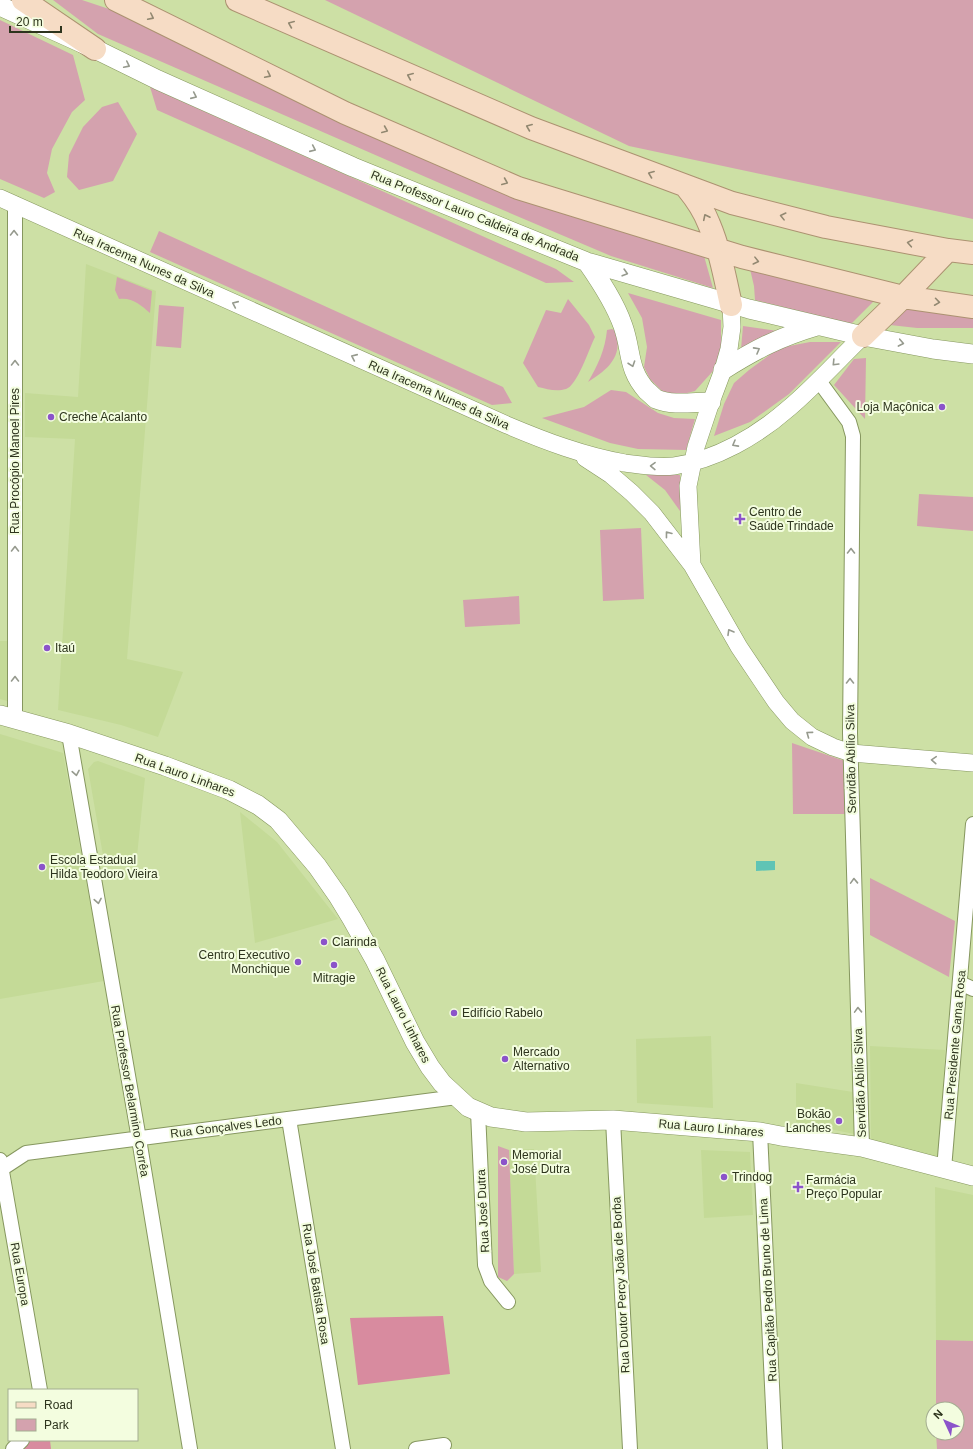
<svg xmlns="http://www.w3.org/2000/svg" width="973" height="1449" viewBox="0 0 973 1449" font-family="Arial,sans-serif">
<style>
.built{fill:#c4da97}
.green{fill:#d4a2ae}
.forest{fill:#d88b9f}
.water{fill:#5fc4b5}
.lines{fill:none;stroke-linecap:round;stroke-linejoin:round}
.minor-casing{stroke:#86975f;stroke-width:16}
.tertiary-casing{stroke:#86975f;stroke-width:18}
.secondary-casing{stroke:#86975f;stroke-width:20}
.primary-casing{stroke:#ac9271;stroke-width:24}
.minor{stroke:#fff;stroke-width:14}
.tertiary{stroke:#fff;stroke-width:17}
.secondary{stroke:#fff;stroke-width:19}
.primary{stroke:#f6dcc5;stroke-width:22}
.oneway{stroke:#928871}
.oneway2{stroke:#969a8e}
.poi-dot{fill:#8b53ca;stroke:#f3fddf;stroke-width:1.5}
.labels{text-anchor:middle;stroke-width:4;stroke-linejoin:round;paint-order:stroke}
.street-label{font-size:12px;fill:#2d341d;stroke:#f3fddf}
.poi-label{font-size:12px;fill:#2d341d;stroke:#f3fddf;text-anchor:start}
</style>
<rect width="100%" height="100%" fill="#cde0a5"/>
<!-- built -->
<path class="built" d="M 86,264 L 156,291 L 127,659 L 183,672 L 158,737 L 121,725 L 58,710 L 75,439 L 25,437 L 25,393 L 78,397 Z
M 0,641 L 7,641 L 7,701 L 0,699 Z
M 0,734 L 63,753 L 104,981 L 0,999 Z
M 98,761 L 145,778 L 137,856 L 104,861 L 88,769 L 94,762 Z
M 240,812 L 277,842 L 338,919 L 255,943 Z
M 711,1036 L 713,1108 L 637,1103 L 636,1039 Z
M 870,1046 L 945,1050 L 939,1164 L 871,1144 Z
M 796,1083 L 853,1092 L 854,1134 L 796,1122 Z
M 534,1149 L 541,1272 L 514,1274 L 509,1150 Z
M 701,1150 L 750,1152 L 753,1215 L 704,1218 Z
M 935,1187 L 973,1195 L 973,1341 L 936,1340 Z"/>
<!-- green -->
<path class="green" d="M 53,0 L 82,0 L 139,19 L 704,256 L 713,288 L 611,256 L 444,185 L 98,34 Z
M 325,0 L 973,0 L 973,219 L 629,146 Z
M 0,20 L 73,55 L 85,100 L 72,112 L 52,149 L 47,173 L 55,192 L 44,198 L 0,179 Z
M 150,87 L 556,269 L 574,282 L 546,283 L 157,110 Z
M 118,102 L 137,134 L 113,181 L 79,190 L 67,177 L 69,155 L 83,127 L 102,107 Z
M 159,231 L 503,387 L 512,403 L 492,405 L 150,252 Z
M 750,269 L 875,300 L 851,324 L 755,300 L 754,286 Z
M 117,277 L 152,291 L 150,313 C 141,305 132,297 119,299 L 115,290 Z
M 628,293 L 721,320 L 721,348 L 713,371 L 695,391 L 679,395 L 665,394 L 650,379 L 644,367 L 647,347 L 642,318 Z
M 568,299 L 589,325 L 595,337 C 589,349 577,386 566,389 C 556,392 547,389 538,387 L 523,363 L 546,310 L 561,313 Z
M 903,300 L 973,311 L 973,328 L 917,328 L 881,324 Z
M 159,305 L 184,307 L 181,348 L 156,346 Z
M 743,326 L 778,331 L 741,349 Z
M 612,329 L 616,331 C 623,357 608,369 588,382 C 598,365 605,350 607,330 Z
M 810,342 L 841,342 L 789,394 L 750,422 L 714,436 L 724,404 L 734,383 L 749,370 L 779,348 Z
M 866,358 L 865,419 L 834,385 L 854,359 Z
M 611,390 L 626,392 L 658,413 L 674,418 L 695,419 L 686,450 L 638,449 L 610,443 L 542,418 L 584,407 Z
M 646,475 L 680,475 L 680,511 L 665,490 Z
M 919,494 L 973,497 L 973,531 L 917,526 Z
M 641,528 L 644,599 L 603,601 L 600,530 Z
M 519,596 L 520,624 L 465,627 L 463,600 Z
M 792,743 L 848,762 L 846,814 L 793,814 Z
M 870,878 L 955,921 L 949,977 L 870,935 Z
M 498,1146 L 509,1150 L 514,1274 L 507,1281 L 498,1277 Z
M 936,1340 L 973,1341 L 973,1449 L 937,1449 L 936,1433 L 957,1433 L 957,1409 L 936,1409 Z"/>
<!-- forest -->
<path class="forest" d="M 443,1316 L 450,1374 L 358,1385 L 350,1318 Z
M 31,1440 L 50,1440 L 51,1449 L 24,1449 Z"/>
<!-- water -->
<path class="water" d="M 756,861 L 775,861 L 775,870 L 756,871 Z"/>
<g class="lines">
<defs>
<path id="minor" d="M 15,204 L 15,718
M 819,381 L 849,422 L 853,436 L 850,733 L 862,1147
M 69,734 L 139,1139 L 190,1449
M 960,983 L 973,989
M 478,1112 L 485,1265 L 491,1281 L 508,1302
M 289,1119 L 343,1449
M 613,1120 L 630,1449
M 760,1132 L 775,1449
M 0,1160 L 40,1390
M 944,1169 L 973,824
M 0,1170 L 26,1153 L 457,1097
M 13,1449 L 22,1440
M 416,1449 L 444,1445"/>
<path id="tertiary" d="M 0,198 L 507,425 C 545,441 584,456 625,463 C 641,465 658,468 674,466 C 716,460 757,436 789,408 C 815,386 838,360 863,336
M 585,458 L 611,475 L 632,493 L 652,513 L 692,565 L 739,647 L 776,702 L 792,721 L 812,737 L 833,747 L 851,753 L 973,763
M 692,565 L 688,486 L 696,447 L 711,402 L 723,370 L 729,349 L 732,327 L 731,305"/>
<path id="secondary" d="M 0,6 L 95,49 L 158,80 L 353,167 L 587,262 L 749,309 L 863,336 L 933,349 L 973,354
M 587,262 C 601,282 615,303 623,326 C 632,351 627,369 647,391 C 650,393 653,397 656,399 C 673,406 693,402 711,402
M 723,370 C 756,349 780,337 817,326
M 0,715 L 69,734 L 165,766 L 229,790 L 258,805 L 278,820 L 317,866 L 338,896 L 352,919 L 375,960 L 415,1042 L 430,1067 L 442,1083 L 468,1107 L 491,1117 L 526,1122 L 613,1120 L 760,1132 L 781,1136 L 862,1147 L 973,1176"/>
<path id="primary" d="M 23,0 L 95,49
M 116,0 L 345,113 L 518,188 L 742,257 L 903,297 L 973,307
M 237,0 L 531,128 L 732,203 L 826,227 L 948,250 L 973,253
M 687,188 C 696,199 704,211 709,224 C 720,250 725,278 731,305
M 863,336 L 903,297 L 948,250"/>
</defs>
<!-- minor casing -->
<use href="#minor" class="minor-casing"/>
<!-- tertiary casing -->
<use href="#tertiary" class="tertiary-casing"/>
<!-- secondary casing -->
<use href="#secondary" class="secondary-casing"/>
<!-- primary casing -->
<use href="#primary" class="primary-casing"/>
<!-- minor -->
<use href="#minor" class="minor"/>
<!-- tertiary -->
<use href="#tertiary" class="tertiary"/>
<!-- secondary -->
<use href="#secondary" class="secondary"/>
<!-- primary -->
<use href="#primary" class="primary"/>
</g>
<!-- one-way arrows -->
<defs><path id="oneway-chevron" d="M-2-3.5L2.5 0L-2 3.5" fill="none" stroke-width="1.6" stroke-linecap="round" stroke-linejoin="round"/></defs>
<g class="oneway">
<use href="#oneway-chevron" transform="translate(151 17) rotate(26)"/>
<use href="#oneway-chevron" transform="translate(291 24) rotate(-157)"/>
<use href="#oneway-chevron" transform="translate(268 75) rotate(26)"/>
<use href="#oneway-chevron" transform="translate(410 76) rotate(-157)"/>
<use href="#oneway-chevron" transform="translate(529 127) rotate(-158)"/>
<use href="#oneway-chevron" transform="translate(385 130) rotate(23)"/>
<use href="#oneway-chevron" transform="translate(651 174) rotate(-159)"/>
<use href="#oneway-chevron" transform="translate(505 182) rotate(23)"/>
<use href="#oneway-chevron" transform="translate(783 216) rotate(-166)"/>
<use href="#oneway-chevron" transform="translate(706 217) rotate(-116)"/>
<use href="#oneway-chevron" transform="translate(910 243) rotate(-170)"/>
<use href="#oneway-chevron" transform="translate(756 261) rotate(14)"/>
<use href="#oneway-chevron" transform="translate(937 302) rotate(8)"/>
</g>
<g class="oneway2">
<use href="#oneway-chevron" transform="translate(127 65) rotate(26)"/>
<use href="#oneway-chevron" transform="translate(194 96) rotate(24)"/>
<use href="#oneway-chevron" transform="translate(313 149) rotate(24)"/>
<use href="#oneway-chevron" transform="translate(14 233) rotate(-90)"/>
<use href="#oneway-chevron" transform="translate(625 273) rotate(16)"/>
<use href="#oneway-chevron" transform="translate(235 304) rotate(-156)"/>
<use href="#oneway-chevron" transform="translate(901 343) rotate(11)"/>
<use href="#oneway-chevron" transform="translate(757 350) rotate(-29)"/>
<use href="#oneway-chevron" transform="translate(354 357) rotate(-156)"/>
<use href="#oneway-chevron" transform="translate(15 363) rotate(-90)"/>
<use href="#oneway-chevron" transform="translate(835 363) rotate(134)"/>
<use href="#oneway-chevron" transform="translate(632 364) rotate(71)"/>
<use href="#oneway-chevron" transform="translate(735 444) rotate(151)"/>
<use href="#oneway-chevron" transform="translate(653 466) rotate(-179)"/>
<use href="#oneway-chevron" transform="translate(668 534) rotate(-128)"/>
<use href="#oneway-chevron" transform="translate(15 549) rotate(-90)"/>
<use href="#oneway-chevron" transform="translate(851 551) rotate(-90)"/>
<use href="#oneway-chevron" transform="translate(730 632) rotate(-120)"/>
<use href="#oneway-chevron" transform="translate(15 679) rotate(-90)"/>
<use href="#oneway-chevron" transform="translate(850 681) rotate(-90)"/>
<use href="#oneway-chevron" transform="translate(809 734) rotate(-144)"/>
<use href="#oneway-chevron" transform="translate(934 760) rotate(-176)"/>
<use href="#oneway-chevron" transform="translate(76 773) rotate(80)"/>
<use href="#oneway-chevron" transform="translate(854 881) rotate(-92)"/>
<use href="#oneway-chevron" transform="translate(98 901) rotate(80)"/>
<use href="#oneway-chevron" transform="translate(858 1010) rotate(-92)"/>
</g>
<!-- markers -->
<g class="poi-dot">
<circle cx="942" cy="407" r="4"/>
<circle cx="51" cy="417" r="4"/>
<path d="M738 513h4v4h4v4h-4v4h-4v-4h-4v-4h4z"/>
<circle cx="47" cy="648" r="4"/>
<circle cx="42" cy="867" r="4"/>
<circle cx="324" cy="942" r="4"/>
<circle cx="298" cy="962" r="4"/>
<circle cx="334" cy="965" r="4"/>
<circle cx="454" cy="1013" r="4"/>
<circle cx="505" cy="1059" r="4"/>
<circle cx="839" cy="1121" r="4"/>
<circle cx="504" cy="1162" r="4"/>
<circle cx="724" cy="1177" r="4"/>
<path d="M796 1181h4v4h4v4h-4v4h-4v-4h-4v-4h4z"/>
</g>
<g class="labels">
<!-- street labels -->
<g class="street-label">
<text transform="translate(475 216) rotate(22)" y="4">Rua Professor Lauro Caldeira de Andrada</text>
<text transform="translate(144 263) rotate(24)" y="4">Rua Iracema Nunes da Silva</text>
<text transform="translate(439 395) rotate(24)" y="4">Rua Iracema Nunes da Silva</text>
<text transform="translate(15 461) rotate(-90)" y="4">Rua Procópio Manoel Pires</text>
<text transform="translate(851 759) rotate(-91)" y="4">Servidão Abílio Silva</text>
<text transform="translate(185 775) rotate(20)" y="4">Rua Lauro Linhares</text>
<text transform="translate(403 1015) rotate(63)" y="4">Rua Lauro Linhares</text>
<text transform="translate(955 1045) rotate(-85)" y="4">Rua Presidente Gama Rosa</text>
<text transform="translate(860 1083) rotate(-92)" y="4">Servidão Abílio Silva</text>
<text transform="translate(130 1091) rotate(80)" y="4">Rua Professor Belarmino Corrêa</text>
<text transform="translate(226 1127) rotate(-7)" y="4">Rua Gonçalves Ledo</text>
<text transform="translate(711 1128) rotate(5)" y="4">Rua Lauro Linhares</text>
<text transform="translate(483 1211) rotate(-93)" y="4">Rua José Dutra</text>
<text transform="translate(20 1274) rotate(80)" y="4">Rua Europa</text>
<text transform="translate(316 1284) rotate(81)" y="4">Rua José Batista Rosa</text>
<text transform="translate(621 1285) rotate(-93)" y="4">Rua Doutor Percy João de Borba</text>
<text transform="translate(768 1290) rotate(-93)" y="4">Rua Capitão Pedro Bruno de Lima</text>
</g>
<!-- poi labels -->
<g class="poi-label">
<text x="934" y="411" text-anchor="end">Loja Maçônica</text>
<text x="59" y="421">Creche Acalanto</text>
<text x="749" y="516">Centro de<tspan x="749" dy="14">Saúde Trindade</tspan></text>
<text x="55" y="652">Itaú</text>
<text x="50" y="864">Escola Estadual<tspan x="50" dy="14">Hilda Teodoro Vieira</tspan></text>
<text x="332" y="946">Clarinda</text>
<text x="290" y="959" text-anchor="end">Centro Executivo<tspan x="290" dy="14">Monchique</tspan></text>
<text x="334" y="982" text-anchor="middle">Mitragie</text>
<text x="462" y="1017">Edifício Rabelo</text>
<text x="513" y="1056">Mercado<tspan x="513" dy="14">Alternativo</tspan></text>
<text x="831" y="1118" text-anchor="end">Bokão<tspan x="831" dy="14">Lanches</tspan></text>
<text x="512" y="1159">Memorial<tspan x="512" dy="14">José Dutra</tspan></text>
<text x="732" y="1181">Trindog</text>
<text x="806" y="1184">Farmácia<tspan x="806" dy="14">Preço Popular</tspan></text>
</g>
</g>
<!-- legend -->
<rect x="8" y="1389" width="130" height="52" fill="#f3fddf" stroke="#a4ad91"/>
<rect x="16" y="1402" width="20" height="6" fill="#f6dcc5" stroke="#a4ad91"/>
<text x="44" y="1409" font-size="12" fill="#2d341d">Road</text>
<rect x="16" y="1419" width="20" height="12" fill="#d4a2ae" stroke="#a4ad91"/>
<text x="44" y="1429" font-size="12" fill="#2d341d">Park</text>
<!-- north arrow -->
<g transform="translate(945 1421) rotate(314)"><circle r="19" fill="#f3fddf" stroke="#a4ad91"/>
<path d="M0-3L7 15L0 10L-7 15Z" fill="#8b53ca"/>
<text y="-6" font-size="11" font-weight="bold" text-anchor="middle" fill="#2d341d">N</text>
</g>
<!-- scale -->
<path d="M10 26v6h51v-6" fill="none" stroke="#2d341d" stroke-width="2"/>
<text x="16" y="26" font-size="12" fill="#2d341d" stroke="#f3fddf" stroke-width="3" paint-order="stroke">20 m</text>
</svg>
